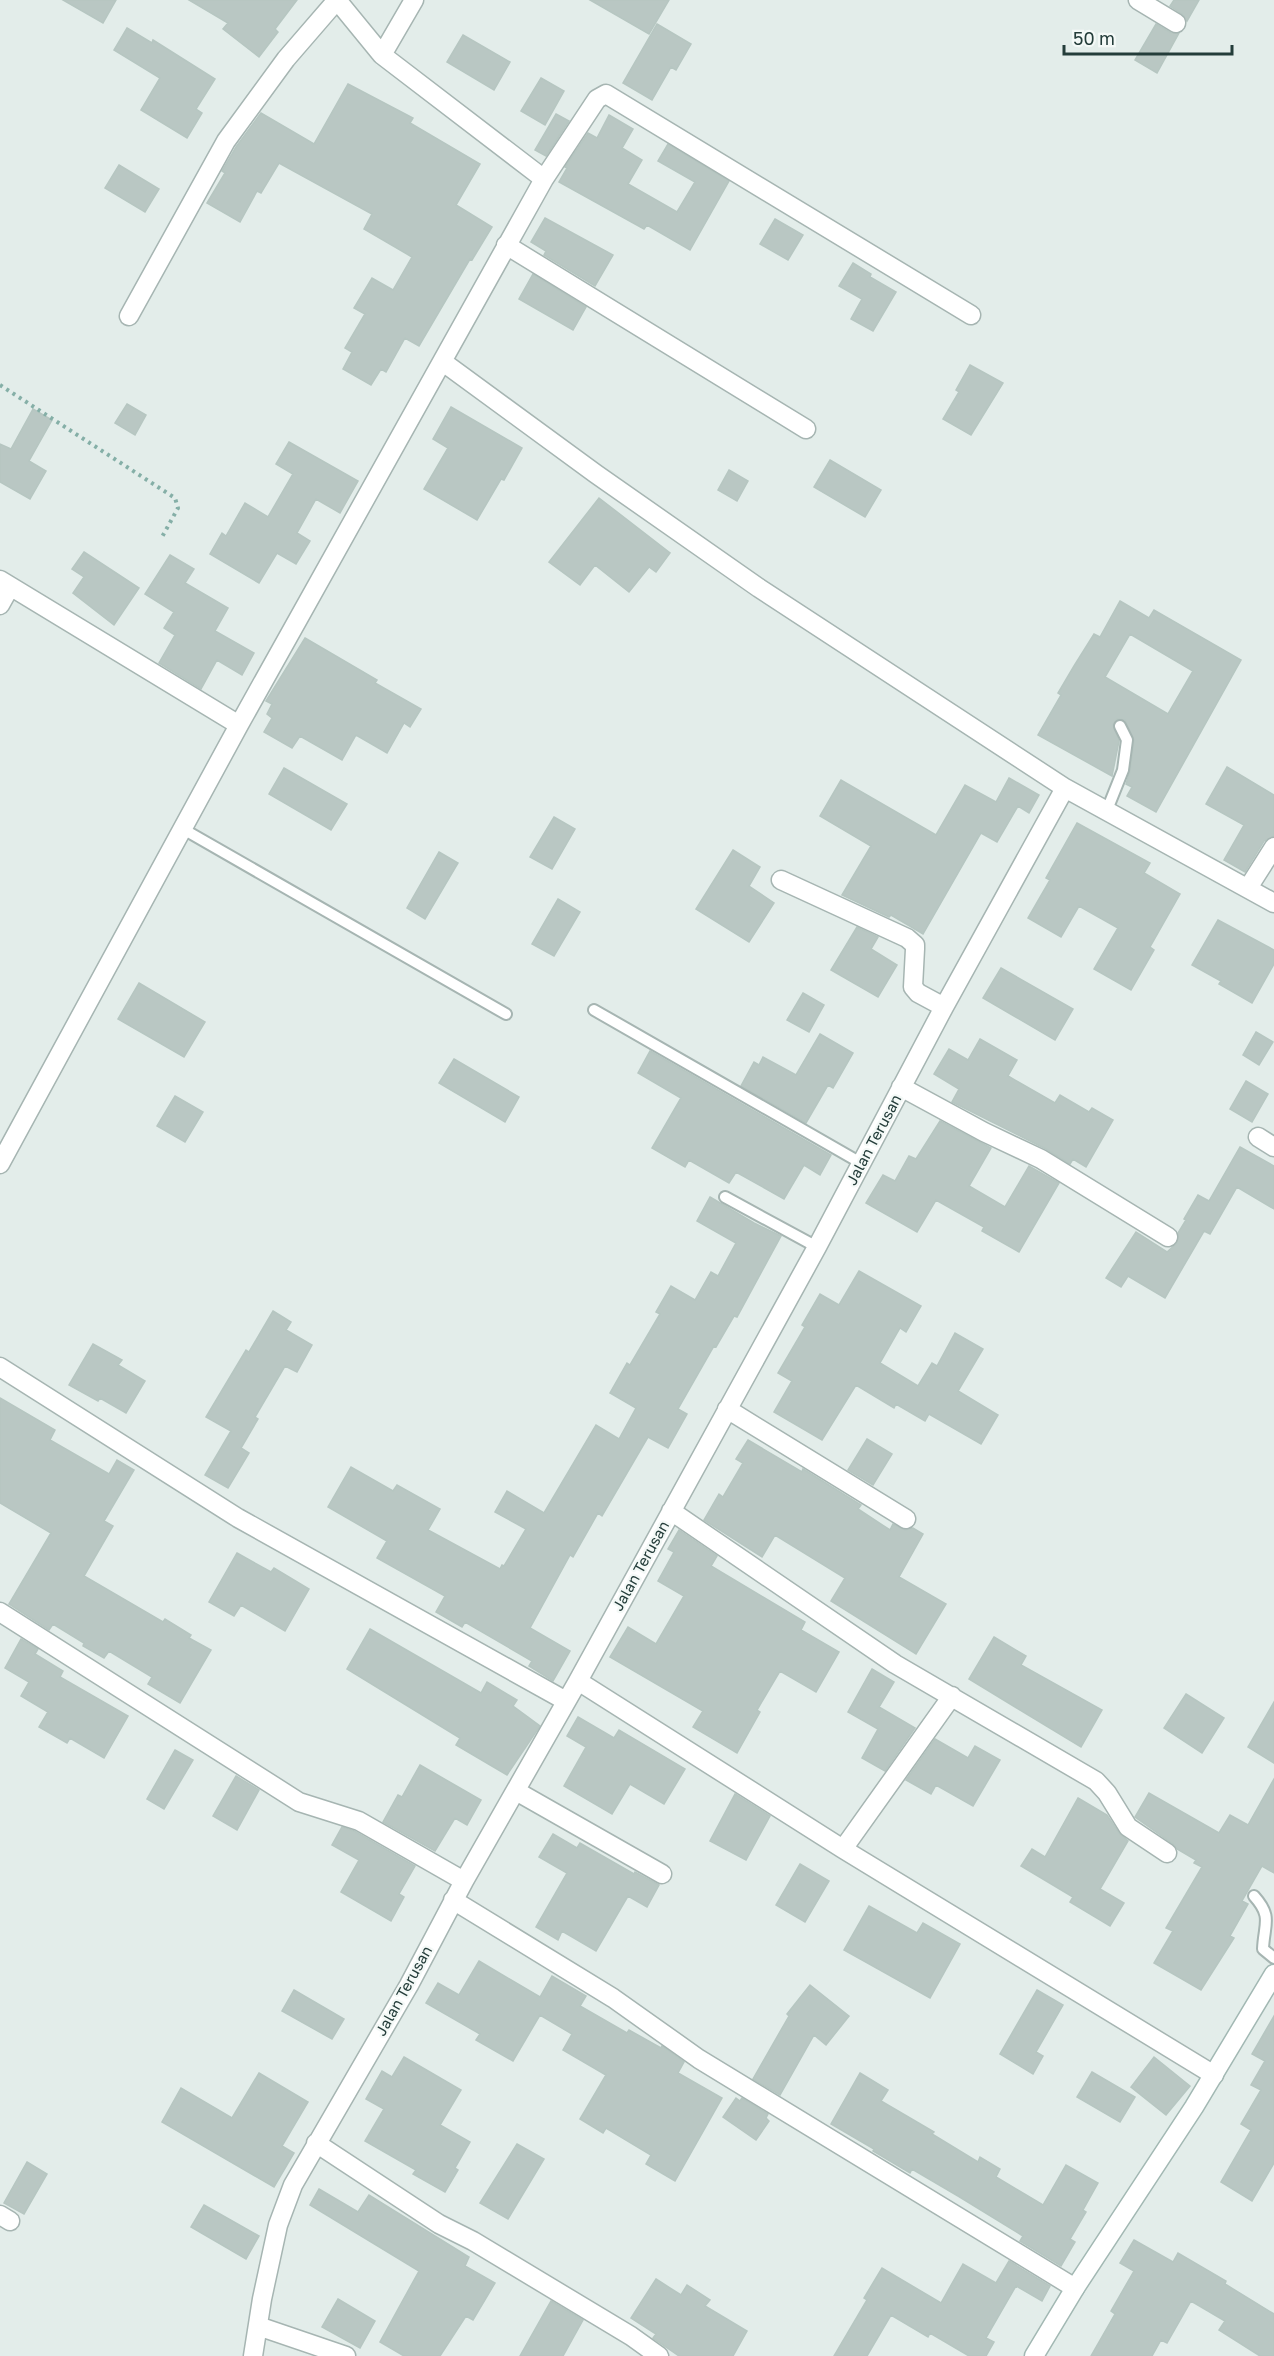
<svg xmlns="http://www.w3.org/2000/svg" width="1274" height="2356" viewBox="0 0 1274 2356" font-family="'Golos Text',sans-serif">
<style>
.building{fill:#b9c7c3;stroke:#b6c6c1;stroke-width:1.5;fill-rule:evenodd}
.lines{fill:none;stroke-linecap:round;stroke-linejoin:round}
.lane-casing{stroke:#a6b5b2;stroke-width:14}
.street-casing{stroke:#a6b5b2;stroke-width:21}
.secondary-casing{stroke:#a2b8b3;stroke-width:21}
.path{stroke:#85afa7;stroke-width:4;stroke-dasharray:3 4.5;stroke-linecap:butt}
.lane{stroke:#fff;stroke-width:10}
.street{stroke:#fff;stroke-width:18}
.secondary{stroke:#fff;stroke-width:18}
.labels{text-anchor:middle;stroke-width:4.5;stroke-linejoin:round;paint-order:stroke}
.street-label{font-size:15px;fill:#243d3a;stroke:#f4f9f7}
</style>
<rect width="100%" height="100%" fill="#e3edea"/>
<!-- building -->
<path class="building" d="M 63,0 L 116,0 L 103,23 Z
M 189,0 L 297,0 L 275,29 L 278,32 L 259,57 L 223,29 L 228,23 Z
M 590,0 L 669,0 L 649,34 Z
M 1174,0 L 1199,0 L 1187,21 L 1182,14 L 1170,6 Z
M 657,24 L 691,44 L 676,70 L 671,67 L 652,100 L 623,83 Z
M 1156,24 L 1171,33 L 1179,33 L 1157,73 L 1135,60 Z
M 127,28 L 152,43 L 153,40 L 215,79 L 196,109 L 202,113 L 187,138 L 141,110 L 160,78 L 114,50 Z
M 463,35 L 510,62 L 494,90 L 447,62 Z
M 541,78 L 564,91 L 545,125 L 521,111 Z
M 348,84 L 413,118 L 410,123 L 480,164 L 456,205 L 492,227 L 472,260 L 470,259 L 419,346 L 405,338 L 386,372 L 381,369 L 371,385 L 343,369 L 352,352 L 345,348 L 365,314 L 354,308 L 372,278 L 393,290 L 412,257 L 364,229 L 372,214 L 279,163 L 261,193 L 257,191 L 240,222 L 207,203 L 225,173 L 222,171 L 236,147 L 261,113 L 314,144 Z
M 556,114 L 569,121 L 546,156 L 535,150 Z
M 609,115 L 633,129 L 622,148 L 642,160 L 628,184 L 677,212 L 695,182 L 658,161 L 668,144 L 729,181 L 690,250 L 647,225 L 644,229 L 559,182 L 567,168 L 565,167 L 588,133 L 597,138 Z
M 119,165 L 159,189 L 145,212 L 105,188 Z
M 545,218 L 613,255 L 595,286 L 544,255 L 546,251 L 531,242 Z
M 775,219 L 803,235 L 788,260 L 760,244 Z
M 853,263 L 871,274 L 870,277 L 896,292 L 873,331 L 851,319 L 862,299 L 839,286 Z
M 533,274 L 586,307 L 573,330 L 519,299 Z
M 970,365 L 1003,383 L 971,435 L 943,419 L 959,392 L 956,390 Z
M 127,404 L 146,415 L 135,435 L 115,423 Z
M 451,407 L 522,448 L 504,480 L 501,479 L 477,520 L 424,489 L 448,448 L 433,439 Z
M 33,409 L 52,420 L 29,461 L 46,471 L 30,499 L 0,482 L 0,444 L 11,449 Z
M 289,442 L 358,481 L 340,513 L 316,499 L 297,533 L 310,541 L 296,564 L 277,553 L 259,583 L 210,554 L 222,533 L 226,536 L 245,503 L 268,517 L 293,474 L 276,464 Z
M 830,460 L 881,490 L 865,517 L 814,487 Z
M 729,470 L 748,481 L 737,501 L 718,490 Z
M 599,498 L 670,553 L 656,572 L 649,567 L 629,592 L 595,565 L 580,585 L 549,562 Z
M 84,552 L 139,588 L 114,625 L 73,593 L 84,577 L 72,569 Z
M 170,555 L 194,569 L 185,583 L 228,608 L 215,631 L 254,653 L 242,675 L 217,660 L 201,689 L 159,663 L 175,635 L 164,628 L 174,612 L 145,594 Z
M 1120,601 L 1149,618 L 1154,610 L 1241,660 L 1156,812 L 1127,796 L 1132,787 L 1126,784 L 1130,771 L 1134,740 L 1125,720 L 1117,719 L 1113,725 L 1119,741 L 1112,776 L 1038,735 L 1061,695 L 1058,693 L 1074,666 L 1094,634 L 1100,637 ZM 1130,634 L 1193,671 L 1168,714 L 1105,677 Z
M 305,638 L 377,680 L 375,683 L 421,709 L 410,727 L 404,723 L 387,753 L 356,735 L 342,760 L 300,736 L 292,748 L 264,732 L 272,718 L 267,714 L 272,704 L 266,701 Z
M 1227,767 L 1274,795 L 1274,836 L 1264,841 L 1245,872 L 1224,860 L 1244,825 L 1206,804 Z
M 284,768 L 347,804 L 331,830 L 269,794 Z
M 1009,778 L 1039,795 L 1029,813 L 1018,806 L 997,842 L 981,833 L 923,934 L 891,915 L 889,917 L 842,895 L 871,846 L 820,816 L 841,780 L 936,835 L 965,785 L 996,802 Z
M 554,817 L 575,829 L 552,869 L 530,857 Z
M 1077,823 L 1150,863 L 1144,873 L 1180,894 L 1150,947 L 1154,950 L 1131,990 L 1094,969 L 1118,928 L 1079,906 L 1061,937 L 1028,918 L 1050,880 L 1046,878 Z
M 733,850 L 760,867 L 749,886 L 774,903 L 749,942 L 696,909 Z
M 439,852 L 458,863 L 425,919 L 407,908 Z
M 558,899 L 580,912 L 554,956 L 532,944 Z
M 1218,920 L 1274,950 L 1274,964 L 1252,1003 L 1219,984 L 1221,981 L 1192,965 Z
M 857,927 L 878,937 L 871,949 L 897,965 L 878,997 L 831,970 Z
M 1001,968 L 1073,1009 L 1055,1040 L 983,998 Z
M 139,983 L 205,1022 L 184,1057 L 118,1019 Z
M 803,993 L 824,1005 L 809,1032 L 787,1020 Z
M 1256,1032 L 1273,1042 L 1259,1065 L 1243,1055 Z
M 820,1034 L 853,1053 L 833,1088 L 828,1085 L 806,1123 L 741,1086 L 754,1062 L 759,1065 L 763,1057 L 796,1075 Z
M 980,1039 L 1017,1060 L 1008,1076 L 1055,1103 L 1060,1095 L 1089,1112 L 1092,1108 L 1113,1120 L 1086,1167 L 1073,1159 L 1070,1164 L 1046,1149 L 952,1102 L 959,1089 L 934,1074 L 949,1049 L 968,1060 Z
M 650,1051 L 831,1155 L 820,1175 L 804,1165 L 784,1199 L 736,1172 L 729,1183 L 689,1160 L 685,1167 L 652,1148 L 681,1098 L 638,1073 Z
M 454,1059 L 519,1097 L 505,1122 L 439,1083 Z
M 1246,1081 L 1268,1094 L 1252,1122 L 1230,1109 Z
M 175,1096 L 203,1112 L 185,1142 L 157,1126 Z
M 940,1121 L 991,1148 L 969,1186 L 1005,1207 L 1029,1166 L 1059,1183 L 1019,1252 L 982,1231 L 984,1227 L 936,1200 L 917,1232 L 866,1203 L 883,1175 L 895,1181 L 909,1156 L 916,1159 Z
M 1240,1147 L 1274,1166 L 1274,1209 L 1237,1187 L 1210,1234 L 1204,1231 L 1165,1298 L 1128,1276 L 1121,1287 L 1106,1278 L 1136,1232 L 1167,1252 L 1177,1243 L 1178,1233 L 1186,1220 L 1184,1219 L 1198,1195 L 1209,1201 Z
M 710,1197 L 754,1223 L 781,1236 L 737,1317 L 734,1316 L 716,1347 L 714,1346 L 678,1409 L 687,1414 L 668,1448 L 648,1437 L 602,1516 L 598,1513 L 573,1557 L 570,1555 L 530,1628 L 570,1651 L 553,1681 L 529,1666 L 532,1661 L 465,1622 L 462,1627 L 436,1612 L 445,1596 L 377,1558 L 387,1541 L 328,1507 L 351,1467 L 393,1491 L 397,1485 L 440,1509 L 428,1530 L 500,1569 L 502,1565 L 504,1566 L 526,1529 L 495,1512 L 507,1491 L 544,1513 L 596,1425 L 619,1439 L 636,1408 L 610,1393 L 627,1363 L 630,1365 L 660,1314 L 656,1312 L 671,1286 L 695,1300 L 711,1272 L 718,1276 L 736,1243 L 697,1221 Z
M 859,1271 L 921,1306 L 906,1332 L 900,1328 L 880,1363 L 918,1386 L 932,1363 L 937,1366 L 955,1333 L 983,1349 L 958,1391 L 998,1415 L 981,1444 L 929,1414 L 925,1421 L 896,1404 L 894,1408 L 856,1385 L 822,1440 L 774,1412 L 792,1381 L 778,1373 L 805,1327 L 802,1325 L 820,1294 L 839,1305 Z
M 273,1311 L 291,1322 L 286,1330 L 312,1345 L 297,1372 L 285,1366 L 255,1417 L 258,1419 L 241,1448 L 249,1453 L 228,1488 L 205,1475 L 231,1431 L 206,1417 L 246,1350 L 249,1352 Z
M 93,1344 L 122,1360 L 118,1365 L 145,1381 L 126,1413 L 100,1398 L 98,1401 L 69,1385 Z
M 0,1398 L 55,1430 L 50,1440 L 109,1474 L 117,1460 L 134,1470 L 104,1521 L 113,1526 L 84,1576 L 163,1622 L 165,1619 L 191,1635 L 189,1638 L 211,1650 L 180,1703 L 148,1684 L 152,1677 L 109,1651 L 104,1658 L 83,1646 L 84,1643 L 53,1624 L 49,1630 L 9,1604 L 51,1533 L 0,1503 Z
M 867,1439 L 892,1454 L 873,1485 L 848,1470 Z
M 748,1440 L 802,1472 L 803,1469 L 861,1505 L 858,1509 L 890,1530 L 893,1524 L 905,1530 L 913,1528 L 923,1534 L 899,1577 L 946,1604 L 916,1654 L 831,1601 L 845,1578 L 775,1535 L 762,1557 L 704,1520 L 719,1494 L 723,1497 L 743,1463 L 736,1459 Z
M 679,1530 L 717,1556 L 711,1566 L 805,1622 L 801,1630 L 839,1652 L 816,1692 L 780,1671 L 757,1710 L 760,1712 L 737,1753 L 693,1727 L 703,1711 L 610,1657 L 628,1627 L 656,1644 L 684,1596 L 658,1581 L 674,1552 L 668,1549 Z
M 237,1553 L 271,1572 L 274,1568 L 309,1589 L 285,1631 L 241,1605 L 234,1616 L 209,1602 Z
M 370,1629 L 481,1693 L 487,1682 L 517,1700 L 513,1706 L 540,1726 L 507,1775 L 456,1745 L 460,1738 L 347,1669 Z
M 994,1637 L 1026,1656 L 1021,1665 L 1102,1710 L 1081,1747 L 969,1679 Z
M 21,1639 L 38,1649 L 35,1654 L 63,1671 L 60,1677 L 128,1716 L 104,1758 L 70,1738 L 67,1743 L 39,1727 L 48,1712 L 21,1696 L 29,1682 L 5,1668 Z
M 872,1669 L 894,1682 L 879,1707 L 915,1728 L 885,1771 L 862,1758 L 878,1729 L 848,1712 Z
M 1186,1694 L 1224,1718 L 1202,1753 L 1164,1728 Z
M 1274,1702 L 1274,1763 L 1248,1747 Z
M 578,1717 L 614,1738 L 619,1730 L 685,1769 L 664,1804 L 630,1784 L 612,1814 L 564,1786 L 586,1747 L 567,1736 Z
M 935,1739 L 968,1758 L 975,1746 L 1000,1760 L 973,1806 L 936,1785 L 931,1794 L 906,1780 Z
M 175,1750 L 193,1760 L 164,1809 L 147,1799 Z
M 420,1765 L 481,1800 L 467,1825 L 455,1818 L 435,1851 L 383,1822 L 398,1795 L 402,1797 Z
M 236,1776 L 259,1790 L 237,1830 L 213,1816 Z
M 1274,1779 L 1274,1873 L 1262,1866 L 1242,1901 L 1248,1904 L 1230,1936 L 1234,1938 L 1201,1990 L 1154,1963 L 1173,1931 L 1166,1928 L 1202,1867 L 1194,1863 L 1196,1860 L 1177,1849 L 1173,1844 L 1135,1817 L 1149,1793 L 1219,1833 L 1230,1815 L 1248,1825 Z
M 735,1794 L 770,1816 L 746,1860 L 710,1841 Z
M 1078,1798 L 1107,1815 L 1119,1833 L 1128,1841 L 1100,1889 L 1124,1903 L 1110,1926 L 1070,1902 L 1073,1897 L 1021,1866 L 1032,1849 L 1045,1857 Z
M 342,1827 L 354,1831 L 415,1866 L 399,1894 L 404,1897 L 391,1921 L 341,1892 L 359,1860 L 332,1845 Z
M 553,1834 L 577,1848 L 580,1843 L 634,1874 L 635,1872 L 659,1885 L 647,1907 L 628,1896 L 596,1951 L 562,1931 L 558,1940 L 536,1927 L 567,1873 L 539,1857 Z
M 800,1864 L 829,1881 L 805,1922 L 776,1905 Z
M 869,1906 L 917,1933 L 923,1923 L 960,1944 L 930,1998 L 844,1950 Z
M 479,1961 L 540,1997 L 552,1976 L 586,1996 L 580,2006 L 627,2033 L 629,2030 L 661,2048 L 662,2046 L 684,2062 L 678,2073 L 722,2098 L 675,2181 L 646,2164 L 651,2155 L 606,2128 L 603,2133 L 580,2119 L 606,2075 L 563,2050 L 572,2034 L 540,2015 L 513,2061 L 476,2040 L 480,2034 L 426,2003 L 438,1983 L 459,1995 Z
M 810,1985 L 849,2016 L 826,2045 L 814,2035 L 780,2095 L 753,2079 L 789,2016 L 787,2014 Z
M 294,1990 L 344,2019 L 332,2039 L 282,2011 Z
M 1037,1990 L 1063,2005 L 1036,2052 L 1043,2056 L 1033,2074 L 1000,2054 Z
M 1274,2016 L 1274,2163 L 1252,2201 L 1221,2182 L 1251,2130 L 1241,2124 L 1261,2090 L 1251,2085 L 1265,2061 L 1252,2054 Z
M 404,2057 L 461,2090 L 440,2125 L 470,2142 L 455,2168 L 458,2170 L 445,2192 L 413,2174 L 416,2170 L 365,2141 L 384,2109 L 366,2099 L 382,2071 L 392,2077 Z
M 1154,2057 L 1190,2086 L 1166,2115 L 1131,2087 Z
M 1092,2072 L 1135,2097 L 1120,2122 L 1077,2097 Z
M 259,2073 L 308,2102 L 282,2146 L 294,2153 L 274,2187 L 162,2122 L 181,2088 L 232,2118 Z
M 860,2073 L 888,2090 L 881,2101 L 934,2132 L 932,2134 L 978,2162 L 980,2157 L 1000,2169 L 996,2177 L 1043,2205 L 1066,2165 L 1098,2183 L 1083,2210 L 1086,2212 L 1070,2239 L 1075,2242 L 1061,2266 L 1020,2241 L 1023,2236 L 958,2196 L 912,2169 L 910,2173 L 873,2151 L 874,2149 L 831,2124 Z
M 736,2098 L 740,2101 L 742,2098 L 768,2114 L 766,2118 L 769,2121 L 756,2140 L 723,2117 Z
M 517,2144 L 544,2159 L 508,2219 L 480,2203 Z
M 27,2162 L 47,2174 L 24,2214 L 4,2203 Z
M 319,2189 L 358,2212 L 369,2195 L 469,2257 L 465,2266 L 495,2283 L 473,2320 L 466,2316 L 440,2356 L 404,2356 L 380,2342 L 419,2271 L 310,2205 Z
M 204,2205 L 259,2236 L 246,2259 L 191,2227 Z
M 1134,2240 L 1173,2262 L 1178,2253 L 1226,2281 L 1225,2284 L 1274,2314 L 1274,2356 L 1260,2356 L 1219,2330 L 1225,2321 L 1191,2301 L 1167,2343 L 1161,2340 L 1152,2356 L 1091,2356 L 1115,2314 L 1111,2311 L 1134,2271 L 1120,2263 Z
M 1009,2261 L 1050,2286 L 1042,2301 L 1016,2286 L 986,2338 L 994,2342 L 986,2356 L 969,2356 L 930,2333 L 928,2337 L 891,2315 L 867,2356 L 834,2356 L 867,2300 L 864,2298 L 882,2268 L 941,2303 L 963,2264 L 996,2283 Z
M 656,2279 L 681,2295 L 687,2285 L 710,2300 L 705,2306 L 747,2331 L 733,2356 L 679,2356 L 653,2338 L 656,2334 L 631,2318 Z
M 338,2299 L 375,2321 L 360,2348 L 322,2327 Z
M 551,2301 L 583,2320 L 563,2356 L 520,2356 Z"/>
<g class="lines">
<defs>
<path id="lane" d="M 1107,810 L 1123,770 L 1127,740 L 1120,726
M 183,829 L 506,1014
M 594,1010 L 861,1163
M 725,1197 L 817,1247
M 1254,1896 C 1273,1917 1264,1924 1263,1949 L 1274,1958"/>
<path id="street" d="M 1138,0 L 1176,23
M 544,179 L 597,99 L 606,94 L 971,315
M 506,245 L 806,429
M 129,316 L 226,141 L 286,59 L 337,0 L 382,55
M 443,362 L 596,474 L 759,588 L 1065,788 L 1274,903
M 0,580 L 239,725
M 0,605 L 10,587
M 781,880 L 907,938 L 915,945 L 915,949 L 913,987 L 918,993 L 944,1007
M 1248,888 L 1274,847
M 901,1087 L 984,1132 L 1041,1159 L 1168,1237
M 1258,1137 L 1274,1147
M 0,1164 L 239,725 L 544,179 L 382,55 L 414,0
M 0,1367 L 238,1518 L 566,1701
M 727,1409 L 906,1519
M 671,1511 L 895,1664 L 1096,1781 L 1107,1793 L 1128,1827 L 1167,1853
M 0,1612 L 299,1802 L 359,1821 L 464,1881
M 578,1681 L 843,1849 L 1214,2075
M 516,1791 L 662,1874
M 843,1849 L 952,1696
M 453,1900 L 613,1998 L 699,2059 L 1075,2288
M 316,2143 L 439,2224 L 473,2241 L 631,2336 L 659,2356
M 0,2215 L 10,2221
M 258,2326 L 346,2356
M 253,2356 L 262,2299 L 278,2225 L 293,2185 L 409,1985 L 464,1881 L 578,1681 L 817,1247 L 944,1007 L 1065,788"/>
<path id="secondary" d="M 1034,2356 L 1075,2288 L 1194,2107 L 1274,1974"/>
</defs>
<!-- lane casing -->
<use href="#lane" class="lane-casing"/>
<!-- street casing -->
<use href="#street" class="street-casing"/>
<!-- secondary casing -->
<use href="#secondary" class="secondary-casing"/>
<!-- path -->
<path class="path" d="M 0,385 L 175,498 L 178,508 L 162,537"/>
<!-- lane -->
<use href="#lane" class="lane"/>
<!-- street -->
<use href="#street" class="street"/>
<!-- secondary -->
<use href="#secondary" class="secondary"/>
</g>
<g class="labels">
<!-- street labels -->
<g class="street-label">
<text transform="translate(874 1140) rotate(-62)" y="5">Jalan Terusan</text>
<text transform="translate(641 1566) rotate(-61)" y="5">Jalan Terusan</text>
<text transform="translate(404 1991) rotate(-61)" y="5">Jalan Terusan</text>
</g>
</g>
<!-- scale -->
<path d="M1064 45v9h168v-9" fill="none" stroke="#243d3a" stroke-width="3"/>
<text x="1073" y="45" font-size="18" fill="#243d3a" stroke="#f4f9f7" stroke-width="4.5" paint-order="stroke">50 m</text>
</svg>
